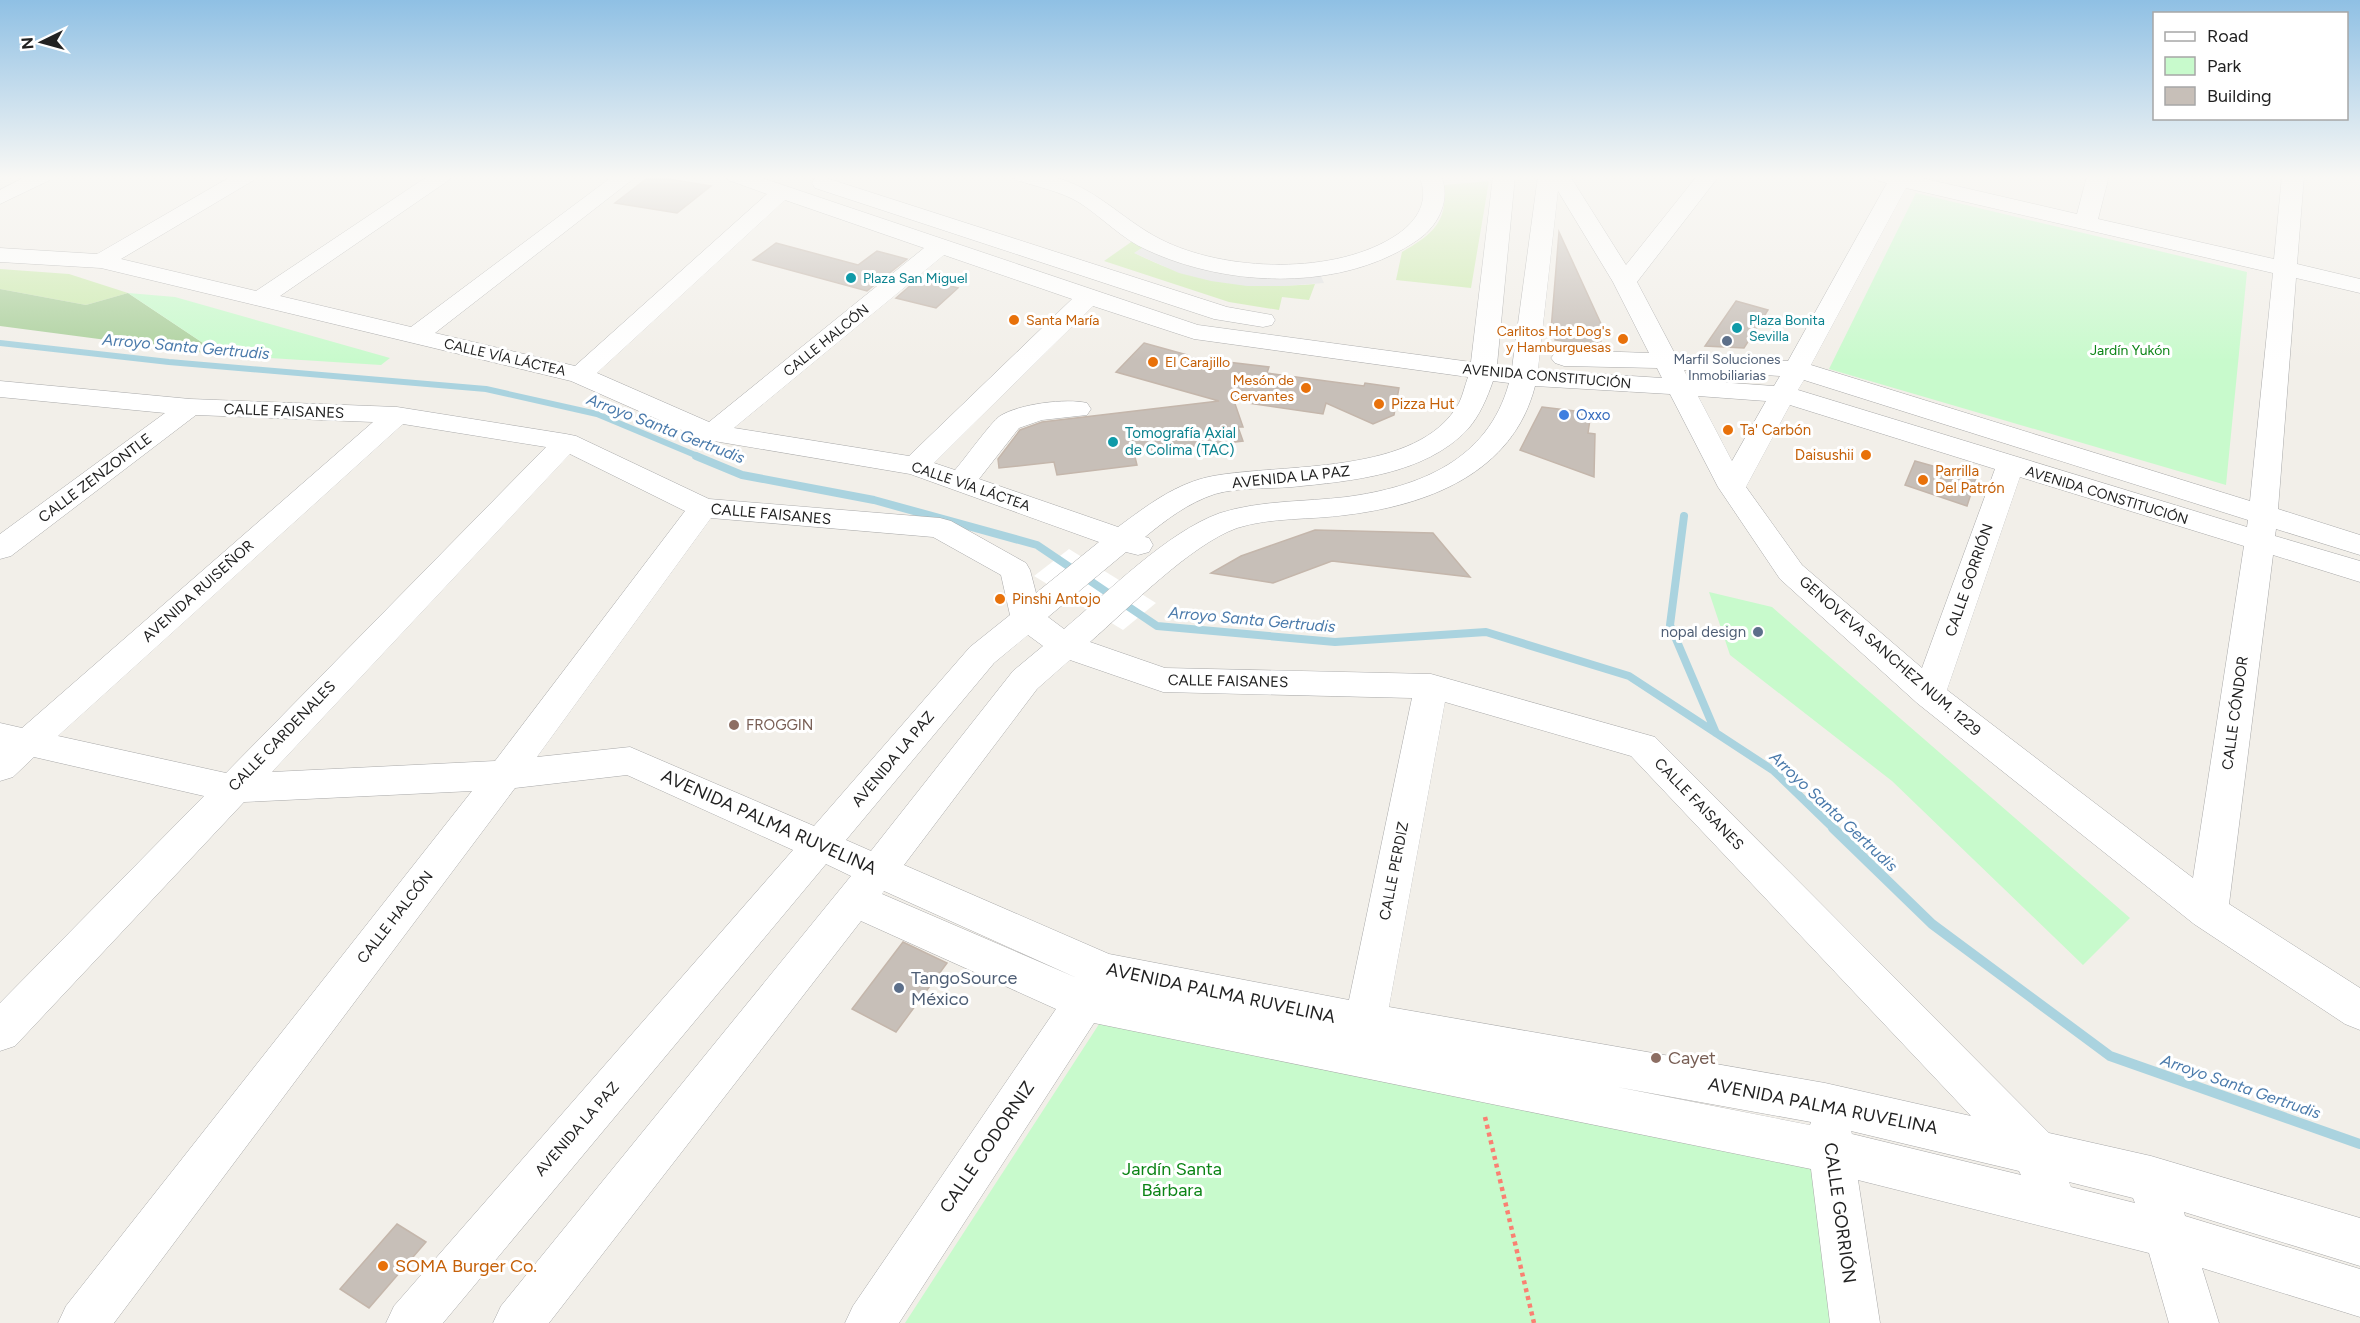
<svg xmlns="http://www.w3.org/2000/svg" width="2360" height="1323" viewBox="0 0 2360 1323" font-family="Figtree,sans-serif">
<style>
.grass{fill:#cdebb0}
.forest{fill:#add19e}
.park{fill:#c8facc}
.parking{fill:#e2e2e2}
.pier{fill:#fff}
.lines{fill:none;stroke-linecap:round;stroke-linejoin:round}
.stream-far2{stroke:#aad3df;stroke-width:6}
.stream-far1{stroke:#aad3df;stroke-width:8}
.stream{stroke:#aad3df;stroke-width:10}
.building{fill:#c7bfb8;stroke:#c4b6ab;stroke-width:1.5}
.minor-casing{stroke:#a9a9a9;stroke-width:1}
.path{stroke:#fa8072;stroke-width:4.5;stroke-dasharray:4 4;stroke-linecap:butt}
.minor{fill:#fff;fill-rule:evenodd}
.culture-dot{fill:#0f9aa8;stroke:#fff;stroke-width:2}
.food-dot{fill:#e8710a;stroke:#fff;stroke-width:2}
.service-dot{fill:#5c6f8a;stroke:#fff;stroke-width:2}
.shop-dot{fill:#3f7fe0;stroke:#fff;stroke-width:2}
.education-dot{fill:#8d6e63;stroke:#fff;stroke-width:2}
.labels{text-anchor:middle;stroke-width:6;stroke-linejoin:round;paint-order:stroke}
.far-culture-label{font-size:14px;fill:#0d838f;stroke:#fff;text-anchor:start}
.far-food-label{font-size:14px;fill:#c56008;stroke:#fff;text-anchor:start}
.far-street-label{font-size:14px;fill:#222;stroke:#fff}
.far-park-label{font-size:14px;fill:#0c8416;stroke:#fff}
.far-service-label{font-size:14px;fill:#4e5e75;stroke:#fff}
.food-label{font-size:15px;fill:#c56008;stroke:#fff;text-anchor:start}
.street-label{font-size:15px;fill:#222;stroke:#fff}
.shop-label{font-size:15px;fill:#366cbe;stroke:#fff;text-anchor:start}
.culture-label{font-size:15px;fill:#0d838f;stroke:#fff;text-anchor:start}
.service-label{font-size:15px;fill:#4e5e75;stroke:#fff;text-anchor:end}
.education-label{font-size:15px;fill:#785e54;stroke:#fff;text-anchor:start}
.water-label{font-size:16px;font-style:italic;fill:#4a7aab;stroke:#fff}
.near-street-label{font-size:18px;fill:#222;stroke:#fff}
.near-service-label{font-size:18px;fill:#4e5e75;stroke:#fff;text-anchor:start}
.near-education-label{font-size:18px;fill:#785e54;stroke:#fff;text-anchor:start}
.near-park-label{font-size:18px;fill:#0c8416;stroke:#fff}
.near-food-label{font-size:18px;fill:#c56008;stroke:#fff;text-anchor:start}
</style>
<rect width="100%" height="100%" fill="#f2efe9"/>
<!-- grass -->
<path class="grass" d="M 1489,181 L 1471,288 L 1396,280 L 1402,252 C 1433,234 1448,222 1444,185 Z
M 1134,240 L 1145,246 L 1135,253 C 1192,283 1251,289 1315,284 L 1309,300 L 1282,297 L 1279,310 L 1229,302 L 1104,261 Z
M 0,269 L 69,274 L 128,293 L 86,305 L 0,289 Z"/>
<!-- forest -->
<path class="forest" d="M 0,289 L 86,305 L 128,293 L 221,355 L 0,326 Z"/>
<!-- park -->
<path class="park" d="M 1916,193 L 2247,272 L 2226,485 L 1829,369 Z
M 128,293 L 175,297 L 390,358 L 381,365 L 221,355 Z
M 1709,592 L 1772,607 L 2130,918 L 2083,965 L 1892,781 L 1730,655 Z
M 1103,1018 L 1817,1167 L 1837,1323 L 905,1323 Z"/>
<!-- parking -->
<path class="parking" d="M 1145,246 L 1164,256 L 1320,274 L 1324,283 L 1284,286 L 1247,286 L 1211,281 L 1179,273 L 1134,253 Z"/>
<!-- pier -->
<path class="pier" d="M 1069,549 L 1156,603 L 1123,630 L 1034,576 Z"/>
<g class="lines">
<!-- stream-far2 -->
<path class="stream-far2" d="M 0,343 L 169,362 L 486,389 L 597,414 L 700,457"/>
<!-- stream-far1 -->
<path class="stream-far1" d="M 696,456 L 742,475 L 874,500 L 1037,545 L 1157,626 L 1335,642 L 1486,632 L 1629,676 L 1774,771 L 1834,829
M 1684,516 L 1670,625 L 1716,733"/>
<!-- stream -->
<path class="stream" d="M 1833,828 L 1932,924 L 2110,1056 L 2360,1144"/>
</g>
<!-- building -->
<path class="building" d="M 650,176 L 711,186 L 677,213 L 615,203 Z
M 1559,232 L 1603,328 L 1600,347 L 1555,340 L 1557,330 L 1551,330 Z
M 776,243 L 858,265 L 877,251 L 907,259 L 867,291 L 753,260 Z
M 919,278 L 958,288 L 936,308 L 896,298 Z
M 1736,301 L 1768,310 L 1744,348 L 1705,346 Z
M 1144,343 L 1187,355 L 1185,357 L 1269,367 L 1267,373 L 1364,386 L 1365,383 L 1399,388 L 1394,415 L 1373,424 L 1326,403 L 1323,414 L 1234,401 L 1243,427 L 1238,427 L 1243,441 L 1134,453 L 1137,465 L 1057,475 L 1054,462 L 999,468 L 998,459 L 1020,430 L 1042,422 L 1219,401 L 1116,372 Z
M 1542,407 L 1591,413 L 1588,433 L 1595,434 L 1594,477 L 1520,450 Z
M 1915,461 L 1976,478 L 1967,506 L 1905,485 Z
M 1315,530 L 1433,533 L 1470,577 L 1332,561 L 1273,583 L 1211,573 L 1241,556 Z
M 903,942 L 947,963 L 896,1032 L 852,1009 Z
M 397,1224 L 426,1242 L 369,1308 L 340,1289 Z"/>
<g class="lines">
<defs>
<path id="minor" d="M 27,176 L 54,176 L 50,180 L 0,204 L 0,190 Z
M 232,176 L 258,176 L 254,180 L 121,259 L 256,291 L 428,176 L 453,176 L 449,180 L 280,296 L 411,327 L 613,176 L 637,176 L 435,333 L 575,366 L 767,194 L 728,180 L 724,176 L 756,176 L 1198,325 L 1471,362 L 1493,176 L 1515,176 L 1497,365 L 1512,368 L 1538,176 L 1570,176 L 1626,265 L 1697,176 L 1719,176 L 1637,282 L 1675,354 L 1788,361 L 1887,183 L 1876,180 L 1872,176 L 1913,176 L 2077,214 L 2087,176 L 2109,176 L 2098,219 L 2274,259 L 2282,176 L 2304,176 L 2297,264 L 2360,279 L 2360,293 L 2296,278 L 2278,509 L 2360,535 L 2360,555 L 2276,529 L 2275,536 L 2360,561 L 2360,582 L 2273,555 L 2229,904 L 2360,988 L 2360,1030 L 2345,1024 L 2194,924 L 1917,703 L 1780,579 L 1718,487 L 1670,394 L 1535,386 C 1513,473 1428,505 1346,515 C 1311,520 1271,517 1237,528 C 1190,545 1129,608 1090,642 L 1165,668 L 1431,674 L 1655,737 L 2049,1133 L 2151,1156 L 2360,1218 L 2360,1266 L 2184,1212 L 2185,1216 L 2360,1269 L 2360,1317 L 2202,1268 L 2219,1323 L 2169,1323 L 2149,1253 L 1858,1180 L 1880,1323 L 1830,1323 L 1811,1169 L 1094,1023 L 899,1323 L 845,1323 L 853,1306 L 1056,1009 L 861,921 L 549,1323 L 493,1323 L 501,1306 L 851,876 L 826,864 L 443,1323 L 386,1323 L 394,1306 L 793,850 L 627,775 L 515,788 L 114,1323 L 58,1323 L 66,1306 L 472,791 L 244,802 L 15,1046 L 0,1051 L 0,1003 L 204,796 L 34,757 L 13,777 L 0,781 L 0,723 L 22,728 L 373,422 L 196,415 L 11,556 L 0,559 L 0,534 L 165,413 L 0,397 L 0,381 L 190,399 L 397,407 L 566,434 L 576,436 L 709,499 L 940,518 L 951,521 L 1026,563 L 1030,570 L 1036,593 L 1099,542 L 910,474 L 702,439 L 571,381 L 101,268 L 0,262 L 0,248 L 97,254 ZM 1906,188 L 2273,273 L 2250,501 L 1811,365 ZM 1558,191 L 1613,282 L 1649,353 L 1564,350 L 1555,353 L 1551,358 L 1555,363 L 1564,366 L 1657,368 L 1662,378 L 1538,370 ZM 785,200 L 924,248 L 709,422 L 597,373 ZM 944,255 L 1072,299 L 909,456 L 734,428 ZM 1093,306 L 1194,339 L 1468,377 C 1465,385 1463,395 1459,403 C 1419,476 1283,463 1213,476 C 1176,483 1148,505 1118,527 L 979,479 L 1019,428 L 1042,420 L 1087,415 L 1091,409 L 1087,403 C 1066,398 1019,404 1000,416 C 991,422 964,460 955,470 L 934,463 ZM 1684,370 L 1780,376 L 1774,386 L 1689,380 ZM 1804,380 L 2248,520 L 2247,527 L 1798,390 ZM 1493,381 L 1509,383 C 1488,460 1420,487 1346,497 C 1305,502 1261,500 1220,513 C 1167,532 1108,592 1064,629 L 1048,617 L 1126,552 L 1138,555 L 1149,552 L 1153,545 L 1149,538 L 1145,537 C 1167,519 1188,503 1215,494 C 1240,487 1267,489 1292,487 C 1351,481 1425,475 1468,429 C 1480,415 1487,398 1493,381 ZM 1698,396 L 1766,401 L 1732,461 ZM 1790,405 L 1995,469 L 1922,668 L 1802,565 L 1746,487 ZM 403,424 L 546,447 L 226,773 L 58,736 ZM 570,454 L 685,511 L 495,761 L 272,772 ZM 2020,477 L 2244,546 L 2193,878 L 1947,690 ZM 711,518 L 933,537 L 1001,575 L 1010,615 L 970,647 L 814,826 L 630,747 L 537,757 ZM 1028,635 L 1043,646 L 1013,671 L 871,851 L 846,840 L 994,663 ZM 1070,660 L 1163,692 L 1412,698 L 1349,1000 L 1109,954 L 904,865 L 1037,689 ZM 1445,702 L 1631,756 L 1971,1116 L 1825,1083 L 1389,1007 ZM 884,891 L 1077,978 L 882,894 ZM 1617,1087 L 1811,1122 L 1810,1125 ZM 1851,1131 L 2019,1171 L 2021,1175 L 1852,1134 ZM 2069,1182 L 2133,1198 L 2135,1203 L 2071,1187 Z
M 1012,176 C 1024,176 1038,174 1049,176 C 1094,185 1121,219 1160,239 C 1224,272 1337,276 1398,234 C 1418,220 1430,200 1419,176 L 1441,176 C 1451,199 1439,225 1419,239 C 1344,292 1229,288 1147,250 C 1122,239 1103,218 1080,203 C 1060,191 1038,187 1016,180 Z
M 823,177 L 1227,307 L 1272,315 L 1275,320 L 1272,325 L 1263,327 L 1214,319 L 815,188 L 812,183 L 815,178 Z"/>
</defs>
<!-- minor casing -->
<use href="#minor" class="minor-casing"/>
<!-- path -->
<path class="path" d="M 1485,1117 L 1534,1323"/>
<!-- minor -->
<use href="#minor" class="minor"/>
</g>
<!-- sky -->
<linearGradient id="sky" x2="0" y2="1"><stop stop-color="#8fc0e4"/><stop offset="0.49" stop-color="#f9f8f5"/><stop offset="1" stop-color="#f9f8f5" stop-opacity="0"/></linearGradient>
<rect width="2360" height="361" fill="url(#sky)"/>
<!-- markers -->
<g class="culture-dot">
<circle cx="851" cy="278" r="6"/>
<circle cx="1737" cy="328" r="6"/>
<circle cx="1113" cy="442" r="6"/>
</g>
<g class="food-dot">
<circle cx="1014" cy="320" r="6"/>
<circle cx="1623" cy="339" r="6"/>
<circle cx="1153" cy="362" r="6"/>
<circle cx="1306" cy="388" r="6"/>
<circle cx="1379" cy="404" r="6"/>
<circle cx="1728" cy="430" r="6"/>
<circle cx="1866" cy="455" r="6"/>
<circle cx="1923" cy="480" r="6"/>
<circle cx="1000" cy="599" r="6"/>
<circle cx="383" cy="1266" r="6"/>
</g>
<g class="service-dot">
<circle cx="1727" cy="341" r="6"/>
<circle cx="1758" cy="632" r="6"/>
<circle cx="899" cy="988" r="6"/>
</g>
<circle class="shop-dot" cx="1564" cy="415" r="6"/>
<g class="education-dot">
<circle cx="734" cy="725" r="6"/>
<circle cx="1656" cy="1058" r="6"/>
</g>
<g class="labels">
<!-- far-culture labels -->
<g class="far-culture-label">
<text x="863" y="283">Plaza San Miguel</text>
<text x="1749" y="325">Plaza Bonita<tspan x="1749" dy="16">Sevilla</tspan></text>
</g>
<!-- far-food labels -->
<g class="far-food-label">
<text x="1026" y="325">Santa María</text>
<text x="1611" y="336" text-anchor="end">Carlitos Hot Dog's<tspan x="1611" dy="16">y Hamburguesas</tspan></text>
<text x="1165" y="367">El Carajillo</text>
<text x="1294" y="385" text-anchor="end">Mesón de<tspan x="1294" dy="16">Cervantes</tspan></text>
</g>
<!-- far-street labels -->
<g class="far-street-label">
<text transform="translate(826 340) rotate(-39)" y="5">CALLE HALCÓN</text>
<text transform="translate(505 357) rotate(13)" y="5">CALLE VÍA LÁCTEA</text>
<text transform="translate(1547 376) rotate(5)" y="5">AVENIDA CONSTITUCIÓN</text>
<text transform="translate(971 486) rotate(19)" y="5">CALLE VÍA LÁCTEA</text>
<text transform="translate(2107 495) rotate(17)" y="5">AVENIDA CONSTITUCIÓN</text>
</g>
<!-- far-park labels -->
<g class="far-park-label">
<text x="2130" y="355">Jardín Yukón</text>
</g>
<!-- far-service labels -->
<g class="far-service-label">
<text x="1727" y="364">Marfil Soluciones<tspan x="1727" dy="16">Inmobiliarias</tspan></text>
</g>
<!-- food labels -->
<g class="food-label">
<text x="1391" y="409">Pizza Hut</text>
<text x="1740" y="435">Ta' Carbón</text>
<text x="1854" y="460" text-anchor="end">Daisushii</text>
<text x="1935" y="476">Parrilla<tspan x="1935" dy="17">Del Patrón</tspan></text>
<text x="1012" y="604">Pinshi Antojo</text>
</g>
<!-- street labels -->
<g class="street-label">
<text transform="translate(284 411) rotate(2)" y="5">CALLE FAISANES</text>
<text transform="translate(1291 477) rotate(-6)" y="5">AVENIDA LA PAZ</text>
<text transform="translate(95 478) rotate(-37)" y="5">CALLE ZENZONTLE</text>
<text transform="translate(771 514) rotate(5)" y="5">CALLE FAISANES</text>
<text transform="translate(1969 580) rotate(-71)" y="5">CALLE GORRIÓN</text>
<text transform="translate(198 591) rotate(-42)" y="5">AVENIDA RUISEÑOR</text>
<text transform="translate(1890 656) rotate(41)" y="5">GENOVEVA SANCHEZ NUM. 1229</text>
<text transform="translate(1228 681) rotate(1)" y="5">CALLE FAISANES</text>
<text transform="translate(2235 713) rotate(-82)" y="5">CALLE CÓNDOR</text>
<text transform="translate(282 736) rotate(-46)" y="5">CALLE CARDENALES</text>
<text transform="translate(893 759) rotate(-50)" y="5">AVENIDA LA PAZ</text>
<text transform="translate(1699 804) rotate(46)" y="5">CALLE FAISANES</text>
<text transform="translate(1394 871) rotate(-79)" y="5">CALLE PERDIZ</text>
<text transform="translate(395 917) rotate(-52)" y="5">CALLE HALCÓN</text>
<text transform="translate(577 1129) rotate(-49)" y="5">AVENIDA LA PAZ</text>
</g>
<!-- shop labels -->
<g class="shop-label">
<text x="1576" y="420">Oxxo</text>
</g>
<!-- culture labels -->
<g class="culture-label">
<text x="1125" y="438">Tomografía Axial<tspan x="1125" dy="17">de Colima (TAC)</tspan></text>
</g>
<!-- service labels -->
<g class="service-label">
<text x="1746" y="637">nopal design</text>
</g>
<!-- education labels -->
<g class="education-label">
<text x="746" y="730">FROGGIN</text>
</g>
<!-- water labels -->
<g class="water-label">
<text transform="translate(186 346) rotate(5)" y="6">Arroyo Santa Gertrudis</text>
<text transform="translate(666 428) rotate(21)" y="6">Arroyo Santa Gertrudis</text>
<text transform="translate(1252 619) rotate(5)" y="6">Arroyo Santa Gertrudis</text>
<text transform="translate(1834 811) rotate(43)" y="6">Arroyo Santa Gertrudis</text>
<text transform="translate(2241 1086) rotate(19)" y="6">Arroyo Santa Gertrudis</text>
</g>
<!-- near-street labels -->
<g class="near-street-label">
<text transform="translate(769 822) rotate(24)" y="6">AVENIDA PALMA RUVELINA</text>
<text transform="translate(1221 993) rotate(12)" y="6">AVENIDA PALMA RUVELINA</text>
<text transform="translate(1823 1106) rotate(11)" y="6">AVENIDA PALMA RUVELINA</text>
<text transform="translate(987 1147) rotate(-56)" y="6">CALLE CODORNIZ</text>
<text transform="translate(1840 1213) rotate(82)" y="6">CALLE GORRIÓN</text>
</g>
<!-- near-service labels -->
<g class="near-service-label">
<text x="911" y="984">TangoSource<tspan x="911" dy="21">México</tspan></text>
</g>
<!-- near-education labels -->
<g class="near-education-label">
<text x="1668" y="1064">Cayet</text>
</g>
<!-- near-park labels -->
<g class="near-park-label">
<text x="1172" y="1175">Jardín Santa<tspan x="1172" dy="21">Bárbara</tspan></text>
</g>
<!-- near-food labels -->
<g class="near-food-label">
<text x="395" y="1272">SOMA Burger Co.</text>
</g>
</g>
<!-- legend -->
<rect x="2153" y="12" width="195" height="108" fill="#ffffff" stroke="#a7a7a7" stroke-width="1.5"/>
<rect x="2165" y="32" width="30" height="9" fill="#ffffff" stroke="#a7a7a7" stroke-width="1.5"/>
<text x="2207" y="42" font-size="18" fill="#222222">Road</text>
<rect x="2165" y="57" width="30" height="18" fill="#c8facc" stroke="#a7a7a7" stroke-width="1.5"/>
<text x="2207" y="72" font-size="18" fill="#222222">Park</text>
<rect x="2165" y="87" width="30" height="18" fill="#c7bfb8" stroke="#a7a7a7" stroke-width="1.5"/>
<text x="2207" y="102" font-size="18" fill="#222222">Building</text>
<!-- north arrow -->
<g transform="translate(42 42) rotate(265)" stroke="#ffffff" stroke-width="4.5" paint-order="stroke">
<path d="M0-4.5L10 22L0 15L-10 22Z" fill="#222222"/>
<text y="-9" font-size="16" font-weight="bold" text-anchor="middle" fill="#222222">N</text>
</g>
</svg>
